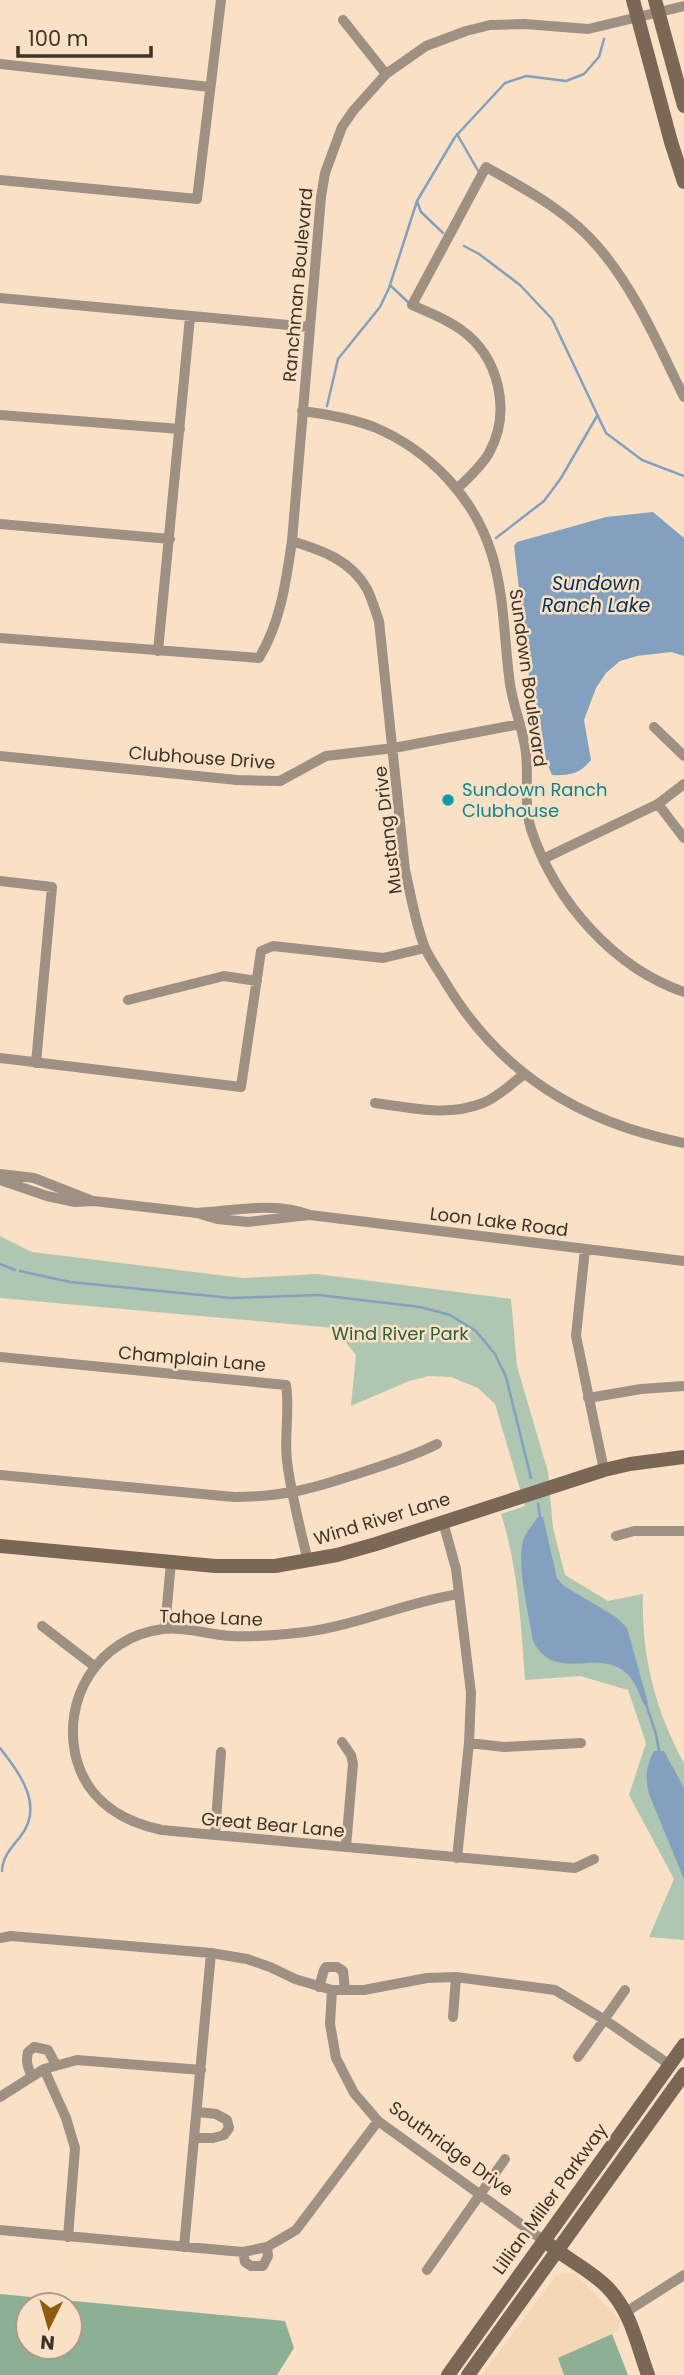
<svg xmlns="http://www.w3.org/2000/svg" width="684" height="2375" viewBox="0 0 684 2375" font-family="Poppins,sans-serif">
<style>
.built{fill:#f5d6b5}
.green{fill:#aec6b2}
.forest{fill:#8daf93;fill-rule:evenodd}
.water{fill:#83a1bf}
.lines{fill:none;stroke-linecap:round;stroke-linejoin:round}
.stream{stroke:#83a1bf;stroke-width:2.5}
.street{stroke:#9e9083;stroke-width:10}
.secondary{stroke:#7b6755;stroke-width:14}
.culture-dot{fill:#0f9aa8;stroke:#fae1c6;stroke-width:2.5}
.labels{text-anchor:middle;stroke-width:5;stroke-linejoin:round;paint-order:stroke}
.street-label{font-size:18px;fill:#3d3328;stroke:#fae1c6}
.culture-label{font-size:18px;fill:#0d838f;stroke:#fae1c6;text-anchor:start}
.park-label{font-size:18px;fill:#2c6039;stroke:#fae1c6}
.water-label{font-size:19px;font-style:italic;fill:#03335b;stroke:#fae1c6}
</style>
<rect width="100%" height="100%" fill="#fae1c6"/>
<!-- built -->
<path class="built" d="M 574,2273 L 621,2320 L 617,2331 L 559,2358 L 564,2375 L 482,2375 L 557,2274 Z"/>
<!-- green -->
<path class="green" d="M 0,1236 L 32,1252 L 243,1278 L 317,1274 L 511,1299 L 517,1366 L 548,1472 L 553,1528 L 565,1575 L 608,1601 L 643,1594 C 641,1654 655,1710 684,1763 L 684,1940 L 649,1937 L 674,1879 L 629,1795 L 646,1743 L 628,1690 L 580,1676 L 525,1680 C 521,1624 518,1567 501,1514 L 525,1506 L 495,1404 L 478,1388 L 451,1377 L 429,1376 L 409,1381 L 351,1406 L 356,1355 L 334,1328 L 0,1298 Z"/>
<!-- forest -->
<path class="forest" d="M 0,2294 L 285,2321 L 294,2348 L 277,2375 L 0,2375 ZM 70,2305 L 70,2347 L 28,2347 L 28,2305 Z
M 612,2334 L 628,2375 L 564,2375 L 558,2358 Z"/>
<!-- water -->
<path class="water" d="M 653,512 L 684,538 L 684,656 L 671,652 L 637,656 L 620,661 L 606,673 L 596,688 L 584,720 L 591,760 C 580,774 569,776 552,775 L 546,761 L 539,714 L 530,685 L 514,546 L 517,542 L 606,517 Z
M 538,1517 L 543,1517 L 557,1578 L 564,1586 L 616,1617 L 627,1628 L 648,1703 L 644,1705 C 638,1691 634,1677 621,1669 C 592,1651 554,1682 533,1641 C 529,1615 518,1572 522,1546 C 523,1535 532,1526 538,1517 Z
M 654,1751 L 664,1751 L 684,1788 L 684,1879 L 649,1794 C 645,1778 646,1766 654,1751 Z"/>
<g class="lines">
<!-- stream -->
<path class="stream" d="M 457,134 L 480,174
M 417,201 L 421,212 L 443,233
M 464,246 L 479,254 L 520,285 L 552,319 L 606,433 L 642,460 L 684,476
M 391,286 L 409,303
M 327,406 L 338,359 L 380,307 L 389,288 L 417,201 L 455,137 L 505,83 L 526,76 L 566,81 L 584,74 L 599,57 L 604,39
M 496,538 L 544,501 L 561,478 L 597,416
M 0,1264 L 15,1270
M 20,1271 L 70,1282 L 231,1298 L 319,1295 L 420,1307 L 450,1315 L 476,1331 L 495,1354 L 506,1377 L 531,1478
M 538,1504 L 540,1516
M 646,1704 L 656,1734 L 659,1751
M 0,1748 C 20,1774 45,1806 20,1837 C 11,1848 3,1856 2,1871"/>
<!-- street -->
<path class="street" d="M 343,20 L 386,74
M 0,64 L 210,87
M 0,180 L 197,199 L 221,0
M 0,298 L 309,327
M 302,411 C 326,414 350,418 374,427 C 429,450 475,498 492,555 C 504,594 504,636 509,676 C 511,702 523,727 526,753 C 529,780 523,806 532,832 C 556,902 614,968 684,992
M 0,415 L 180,429
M 457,489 C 468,478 481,467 489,453 C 512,411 499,356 460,329 C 445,318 428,312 412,305 L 486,167 C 527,190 569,212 599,248 C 636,291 659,347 684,397
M 0,524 L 170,539
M 292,541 C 321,550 351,560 367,589 C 372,599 375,610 379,621 L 405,870 C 411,895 415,923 425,948 C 430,959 438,970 444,980 C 499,1073 579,1122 684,1143
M 0,638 L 259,658 C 281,622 286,581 292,541 L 321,197 L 325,173 L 342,127 L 353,111 L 386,74 L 426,46 L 466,31 L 490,25 L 525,24 L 588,29 L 684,6
M 158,651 L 190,317
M 654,727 L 684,756
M 0,756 L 237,780 L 280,781 L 326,756 L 394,748 L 520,724
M 658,804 L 684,838
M 543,859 L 658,804 L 684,784
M 0,881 L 52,887 L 36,1063
M 128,1000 L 224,976 L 257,981
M 0,1058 L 241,1087 L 261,951 L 273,946 L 383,958 L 425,948
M 375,1103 C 412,1108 447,1117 483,1103 C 497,1098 511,1084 523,1075
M 0,1174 L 34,1178 L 90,1200
M 0,1180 L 47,1196 L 75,1202 L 94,1201 L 197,1213 L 217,1219 L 248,1222 L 309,1215
M 197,1213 C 234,1211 274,1201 310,1215 L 684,1261
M 585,1249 L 576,1336 L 604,1470
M 0,1357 L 286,1385 C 290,1410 284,1435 287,1461 C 291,1494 300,1528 308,1561
M 588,1398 L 641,1389 L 684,1386
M 0,1475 L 234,1497 C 286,1497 318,1487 366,1471 C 390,1463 414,1456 437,1444
M 443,1522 L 456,1569 L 471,1693 L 469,1743 L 457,1858
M 616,1536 L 634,1531 L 684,1531
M 459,1594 C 407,1602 358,1625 305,1632 C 281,1635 255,1637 231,1636 C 209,1635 184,1626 163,1629 C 98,1637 60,1700 77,1761 C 89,1802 124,1822 162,1830 L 575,1868 L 594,1859
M 42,1626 L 94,1666
M 165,1628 L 171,1562
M 342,1742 L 351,1755 L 353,1764 L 346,1847
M 469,1743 L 504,1747 L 581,1743
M 215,1835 L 221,1752
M 0,1938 L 11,1936 L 211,1953 L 247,1959 L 270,1967 L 295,1979 L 332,1990 L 364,1990 L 427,1978 L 456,1977 L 555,1990 L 605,2020 L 670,2065
M 319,1987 L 324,1970 L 326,1967 L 337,1967 L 343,1971 L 345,1990
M 332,1990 L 330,2024 L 336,2058 L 354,2093 L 378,2121 L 543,2240
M 453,2017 L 456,1977
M 578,2057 L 625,1990
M 44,2069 L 66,2118 L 75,2148 L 68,2237
M 32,2076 C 27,2067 26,2061 28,2052 L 34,2047 L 48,2050 L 56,2065
M 0,2097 L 44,2069 L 77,2060 L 201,2070
M 195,2138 L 213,2138 L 224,2135 L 229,2128 L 227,2120 L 216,2114 L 198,2112
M 0,2230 L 243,2252 L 267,2247 L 296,2230 L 378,2121
M 184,2247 L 211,1953
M 243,2252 L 245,2262 L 251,2266 L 263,2266 L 268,2256 L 267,2247
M 427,2270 L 505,2159
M 626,2312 L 684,2275"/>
<!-- secondary -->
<path class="secondary" d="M 633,0 L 671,142 L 684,182
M 655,0 L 684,106
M 0,1546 L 215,1566 L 275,1566 L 337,1555 L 376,1544 L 604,1470 L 630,1464 L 684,1457
M 550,2245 C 568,2260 590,2270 607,2287 C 631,2311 637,2345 648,2375
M 448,2375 L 684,2045
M 468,2375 L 684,2074"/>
</g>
<!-- markers -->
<circle class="culture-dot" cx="448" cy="800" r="7"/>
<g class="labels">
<!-- street labels -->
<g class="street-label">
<text transform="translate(298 285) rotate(-85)" y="6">Ranchman Boulevard</text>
<text transform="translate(528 678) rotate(82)" y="6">Sundown Boulevard</text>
<text transform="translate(202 758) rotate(4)" y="6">Clubhouse Drive</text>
<text transform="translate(388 830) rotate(-97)" y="6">Mustang Drive</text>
<text transform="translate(499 1222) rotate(7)" y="6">Loon Lake Road</text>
<text transform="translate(192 1359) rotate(5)" y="6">Champlain Lane</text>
<text transform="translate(382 1519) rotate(-17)" y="6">Wind River Lane</text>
<text transform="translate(211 1618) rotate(2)" y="6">Tahoe Lane</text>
<text transform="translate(273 1825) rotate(5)" y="6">Great Bear Lane</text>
<text transform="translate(451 2149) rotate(36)" y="6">Southridge Drive</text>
<text transform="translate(550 2199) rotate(-54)" y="6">Lillian Miller Parkway</text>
</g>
<!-- culture labels -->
<g class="culture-label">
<text x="462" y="796">Sundown Ranch<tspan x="462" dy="21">Clubhouse</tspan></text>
</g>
<!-- park labels -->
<g class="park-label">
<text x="400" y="1340">Wind River Park</text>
</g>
<!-- water labels -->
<g class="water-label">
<text x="596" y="590">Sundown<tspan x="596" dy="22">Ranch Lake</tspan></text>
</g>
</g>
<!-- north arrow -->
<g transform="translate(49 2326) rotate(185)"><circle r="33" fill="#fae1c6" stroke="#ae9b87" stroke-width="2"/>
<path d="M0-5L12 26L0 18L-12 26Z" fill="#915b0f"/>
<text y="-10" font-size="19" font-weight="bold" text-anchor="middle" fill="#3d3328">N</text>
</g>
<!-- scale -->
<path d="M18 46v10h133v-10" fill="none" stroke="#3d3328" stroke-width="3.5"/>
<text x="28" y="46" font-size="21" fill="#3d3328" stroke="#fae1c6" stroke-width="5" paint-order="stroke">100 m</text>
</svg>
